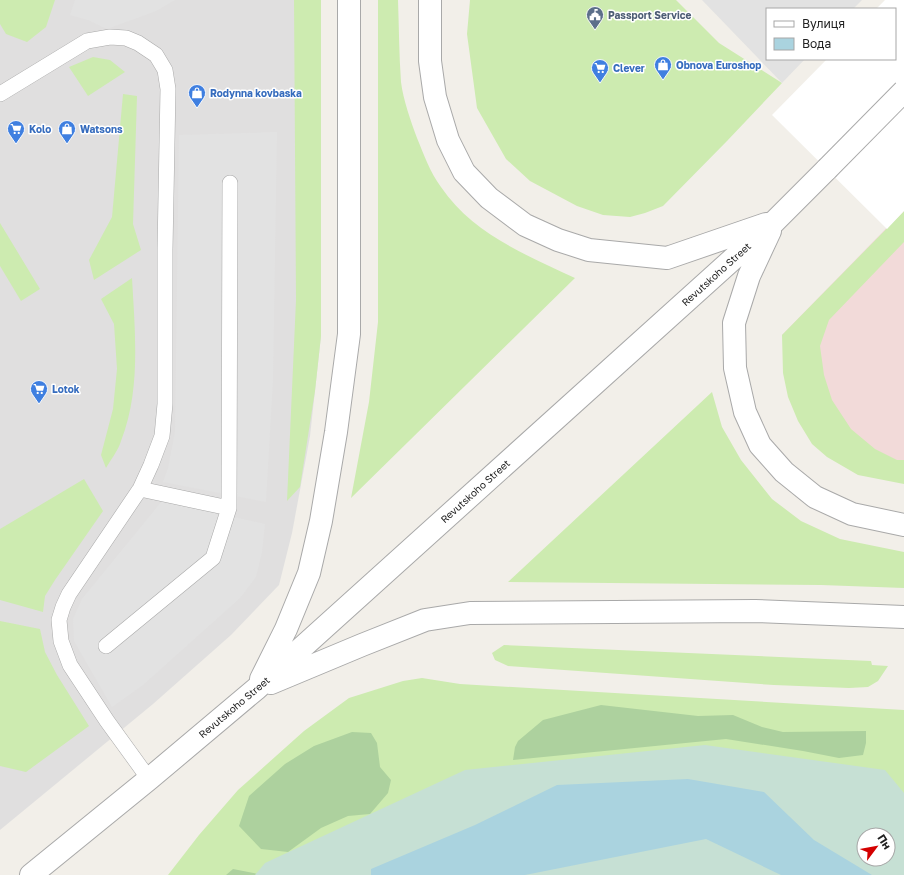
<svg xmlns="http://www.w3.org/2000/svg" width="904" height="875" viewBox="0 0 904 875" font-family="'Golos Text',sans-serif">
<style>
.residential{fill:#e0dfdf}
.commercial{fill:#f2dad9}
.grass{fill:#cdebb0;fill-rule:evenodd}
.forest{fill:#add19e}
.wetland{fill:#c6e0d4;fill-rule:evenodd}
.parking{fill:#e2e2e2}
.water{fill:#aad3df}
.pier{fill:#fff}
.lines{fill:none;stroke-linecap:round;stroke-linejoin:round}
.service-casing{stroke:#a9a9a9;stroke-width:16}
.tertiary-casing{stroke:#a9a9a9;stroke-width:24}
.service{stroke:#fff;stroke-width:15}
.tertiary{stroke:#fff;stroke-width:22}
.tertiary-bridge-casing{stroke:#a9a9a9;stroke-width:24;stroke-linecap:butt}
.tertiary-bridge{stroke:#fff;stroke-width:22}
.labels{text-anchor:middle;stroke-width:3;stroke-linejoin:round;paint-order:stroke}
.service-label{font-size:10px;font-weight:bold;fill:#4e5e75;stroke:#fff;text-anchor:start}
.shop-label{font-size:10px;font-weight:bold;fill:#366cbe;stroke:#fff;text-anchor:start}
.street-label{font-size:10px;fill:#222;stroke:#fff}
</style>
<rect width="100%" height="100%" fill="#f2efe9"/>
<!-- residential -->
<path class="residential" d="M 0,0 L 321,0 L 321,336 L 310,436 L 292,533 L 279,585 L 231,635 L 153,704 L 0,830 Z"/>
<!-- commercial -->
<path class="commercial" d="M 904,210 L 904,475 L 877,470 L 782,335 Z"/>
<!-- grass -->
<path class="grass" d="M 0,0 L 55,0 L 46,27 L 27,42 L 6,34 L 0,24 Z
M 294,0 L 321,0 L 321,336 L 315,391 L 300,487 L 287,501 L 296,300 Z
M 378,0 L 398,0 C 399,27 399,55 401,82 C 403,99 411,122 417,138 C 424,155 430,172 441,187 C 473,234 526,255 575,278 L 351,498 L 369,402 L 378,322 Z
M 470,0 L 676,0 L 719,43 L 782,83 L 727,141 L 663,206 L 645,213 L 630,217 L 603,215 L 577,206 L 530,181 L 506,159 L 477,108 L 467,34 Z
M 93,57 L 110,60 L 125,72 L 88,96 L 69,67 Z
M 123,94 L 137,96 L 133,224 L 141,250 L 94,280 L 89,260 L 112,217 Z
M 904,211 L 904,242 L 829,320 L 820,346 L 824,375 L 832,400 L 851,429 L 875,449 L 897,460 L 904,460 L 904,484 L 858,475 L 827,457 L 812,444 L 798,421 L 788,397 L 783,373 L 782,335 Z
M 0,223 L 40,289 L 21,301 L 0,266 Z
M 132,278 C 135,332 141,390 121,441 C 118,451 111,459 106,468 L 101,455 L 113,409 L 117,369 L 114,324 L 101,299 Z
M 712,392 L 722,427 L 741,460 L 772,499 L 801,521 L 840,539 L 904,552 L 904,588 L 821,585 L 508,582 Z
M 84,479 L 103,511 L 55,580 L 45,596 L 43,612 L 0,600 L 0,529 Z
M 0,621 L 40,629 L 45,652 L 57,675 L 89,726 L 26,772 L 0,766 Z
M 504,645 L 871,661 L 872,665 L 888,666 L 878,681 L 868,687 L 849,688 L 774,685 L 508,666 L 495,660 L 492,653 Z
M 422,678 L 460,684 L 904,710 L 904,875 L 168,875 L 199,835 L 238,790 L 304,731 L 349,698 L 403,681 ZM 864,835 L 888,835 L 888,859 L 864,859 Z"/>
<!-- forest -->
<path class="forest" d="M 601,705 L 698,716 L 733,715 L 762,727 L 783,732 L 866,731 L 866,743 L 863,755 L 839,758 L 803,751 L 726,739 L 513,760 L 515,747 L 518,741 L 543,720 Z
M 352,732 L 371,733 L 377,743 L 380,767 L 391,780 L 388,793 L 370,814 L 348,816 L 321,828 L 288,852 L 261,849 L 239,826 L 249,796 L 285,764 L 314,746 Z
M 233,869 L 263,875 L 264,875 L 226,875 Z"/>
<!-- wetland -->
<path class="wetland" d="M 705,745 L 885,770 L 904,793 L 904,875 L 255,875 L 265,863 L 465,770 ZM 864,835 L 888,835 L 888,859 L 864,859 Z"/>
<!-- parking -->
<path class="parking" d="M 75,0 L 175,0 L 156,11 L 107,29 L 88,20 L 70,15 Z
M 702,0 L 862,0 L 853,9 L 767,9 L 767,59 L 805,59 L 782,83 Z
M 277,132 L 273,380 L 266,502 L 163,482 L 168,468 L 175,432 L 179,135 Z
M 162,501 L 265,524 L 262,552 L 256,577 L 240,598 L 143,685 L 112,707 L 74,641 L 73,619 L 82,599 Z"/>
<!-- water -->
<path class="water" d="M 688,779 L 764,792 L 814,840 L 872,875 L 781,875 L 706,839 L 525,875 L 371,875 L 371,869 L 475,825 L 557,785 Z"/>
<!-- pier -->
<path class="pier" d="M 885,0 L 904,0 L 904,211 L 887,229 L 772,115 L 827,59 L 895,59 L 895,9 L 876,9 Z"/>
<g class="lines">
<defs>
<path id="service" d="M 0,94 L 87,41 L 110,37 L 126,38 L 138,43 L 156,55 L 165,70 L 168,89 L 165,249 L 165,404 L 162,436 L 151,465 L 140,489 L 69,594 L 63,607 L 59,620 L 61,641 L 70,665 L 107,721 L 149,779
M 140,489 L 229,508 L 230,183
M 106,646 L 213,558 L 229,508"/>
<path id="tertiary" d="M 430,0 L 430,61 L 435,97 L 448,140 L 464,172 L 489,198 L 525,225 L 558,240 L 589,250 L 667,258 L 766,224
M 770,231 L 749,276 L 734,323 L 735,368 L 745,412 L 760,445 L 784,472 L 815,497 L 852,514 L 904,525
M 261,679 L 286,629 L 309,573 L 321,521 L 336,432 L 349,334 L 349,0
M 271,683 L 362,645 L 425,620 L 470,613 L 755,611 L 904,617
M 31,875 L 149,779 L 256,689 L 775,221 L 827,169"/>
</defs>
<!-- service casing -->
<use href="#service" class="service-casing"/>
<!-- tertiary casing -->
<use href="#tertiary" class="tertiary-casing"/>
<!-- service -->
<use href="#service" class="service"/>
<!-- tertiary -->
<use href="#tertiary" class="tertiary"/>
<defs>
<path id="tertiary-bridge" d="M 827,169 L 904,91"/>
</defs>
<!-- tertiary-bridge casing -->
<use href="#tertiary-bridge" class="tertiary-bridge-casing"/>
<!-- tertiary-bridge -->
<use href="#tertiary-bridge" class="tertiary-bridge"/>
</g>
<!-- icons -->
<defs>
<symbol id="civic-pin" viewBox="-11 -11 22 30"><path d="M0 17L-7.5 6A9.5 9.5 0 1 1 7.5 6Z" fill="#5c6f8a" stroke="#fff"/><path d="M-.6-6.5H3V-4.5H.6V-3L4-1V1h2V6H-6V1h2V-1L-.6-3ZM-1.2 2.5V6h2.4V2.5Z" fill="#fff"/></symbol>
<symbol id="shop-pin" viewBox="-11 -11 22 30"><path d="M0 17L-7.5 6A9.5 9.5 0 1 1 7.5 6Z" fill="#3f7fe0" stroke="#fff"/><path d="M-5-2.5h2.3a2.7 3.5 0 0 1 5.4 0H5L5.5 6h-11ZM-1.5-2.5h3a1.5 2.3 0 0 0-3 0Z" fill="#fff"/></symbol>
<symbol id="supermarket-pin" viewBox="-11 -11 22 30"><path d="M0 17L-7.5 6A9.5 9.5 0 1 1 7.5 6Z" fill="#3f7fe0" stroke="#fff"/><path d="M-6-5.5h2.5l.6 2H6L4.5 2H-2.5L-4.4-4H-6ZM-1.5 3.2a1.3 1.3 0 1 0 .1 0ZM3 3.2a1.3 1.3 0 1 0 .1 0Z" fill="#fff"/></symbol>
</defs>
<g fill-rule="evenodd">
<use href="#civic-pin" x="585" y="5" width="20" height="27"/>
<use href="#shop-pin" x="653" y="55" width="20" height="27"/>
<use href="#supermarket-pin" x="590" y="58" width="20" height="27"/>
<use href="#shop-pin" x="187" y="83" width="20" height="27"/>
<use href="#supermarket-pin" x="6" y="119" width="20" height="27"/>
<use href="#shop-pin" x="57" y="119" width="20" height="27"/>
<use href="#supermarket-pin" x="29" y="379" width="20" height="27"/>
</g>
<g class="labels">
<!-- service labels -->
<g class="service-label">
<text x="608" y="19">Passport Service</text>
</g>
<!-- shop labels -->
<g class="shop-label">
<text x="676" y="69">Obnova Euroshop</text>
<text x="613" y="72">Clever</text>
<text x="210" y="97">Rodynna kovbaska</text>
<text x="29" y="133">Kolo</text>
<text x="80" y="133">Watsons</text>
<text x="52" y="393">Lotok</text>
</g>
<!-- street labels -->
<g class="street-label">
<text transform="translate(716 274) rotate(-42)" y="4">Revutskoho Street</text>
<text transform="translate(475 491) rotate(-42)" y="4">Revutskoho Street</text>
<text transform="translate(234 707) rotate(-40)" y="4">Revutskoho Street</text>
</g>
</g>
<!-- legend -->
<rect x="766" y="8" width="130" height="52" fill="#ffffff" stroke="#a7a7a7"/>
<rect x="774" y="21" width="20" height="6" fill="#ffffff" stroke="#a7a7a7"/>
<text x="802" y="28" font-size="12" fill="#222222">Вулиця</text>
<rect x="774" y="38" width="20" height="12" fill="#aad3df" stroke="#a7a7a7"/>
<text x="802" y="48" font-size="12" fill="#222222">Вода</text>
<!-- north arrow -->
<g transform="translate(876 847) rotate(58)"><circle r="19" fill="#ffffff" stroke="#a7a7a7"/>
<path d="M0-3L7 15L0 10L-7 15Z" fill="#d40000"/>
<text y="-6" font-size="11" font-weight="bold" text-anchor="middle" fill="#222222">Пн</text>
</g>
</svg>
